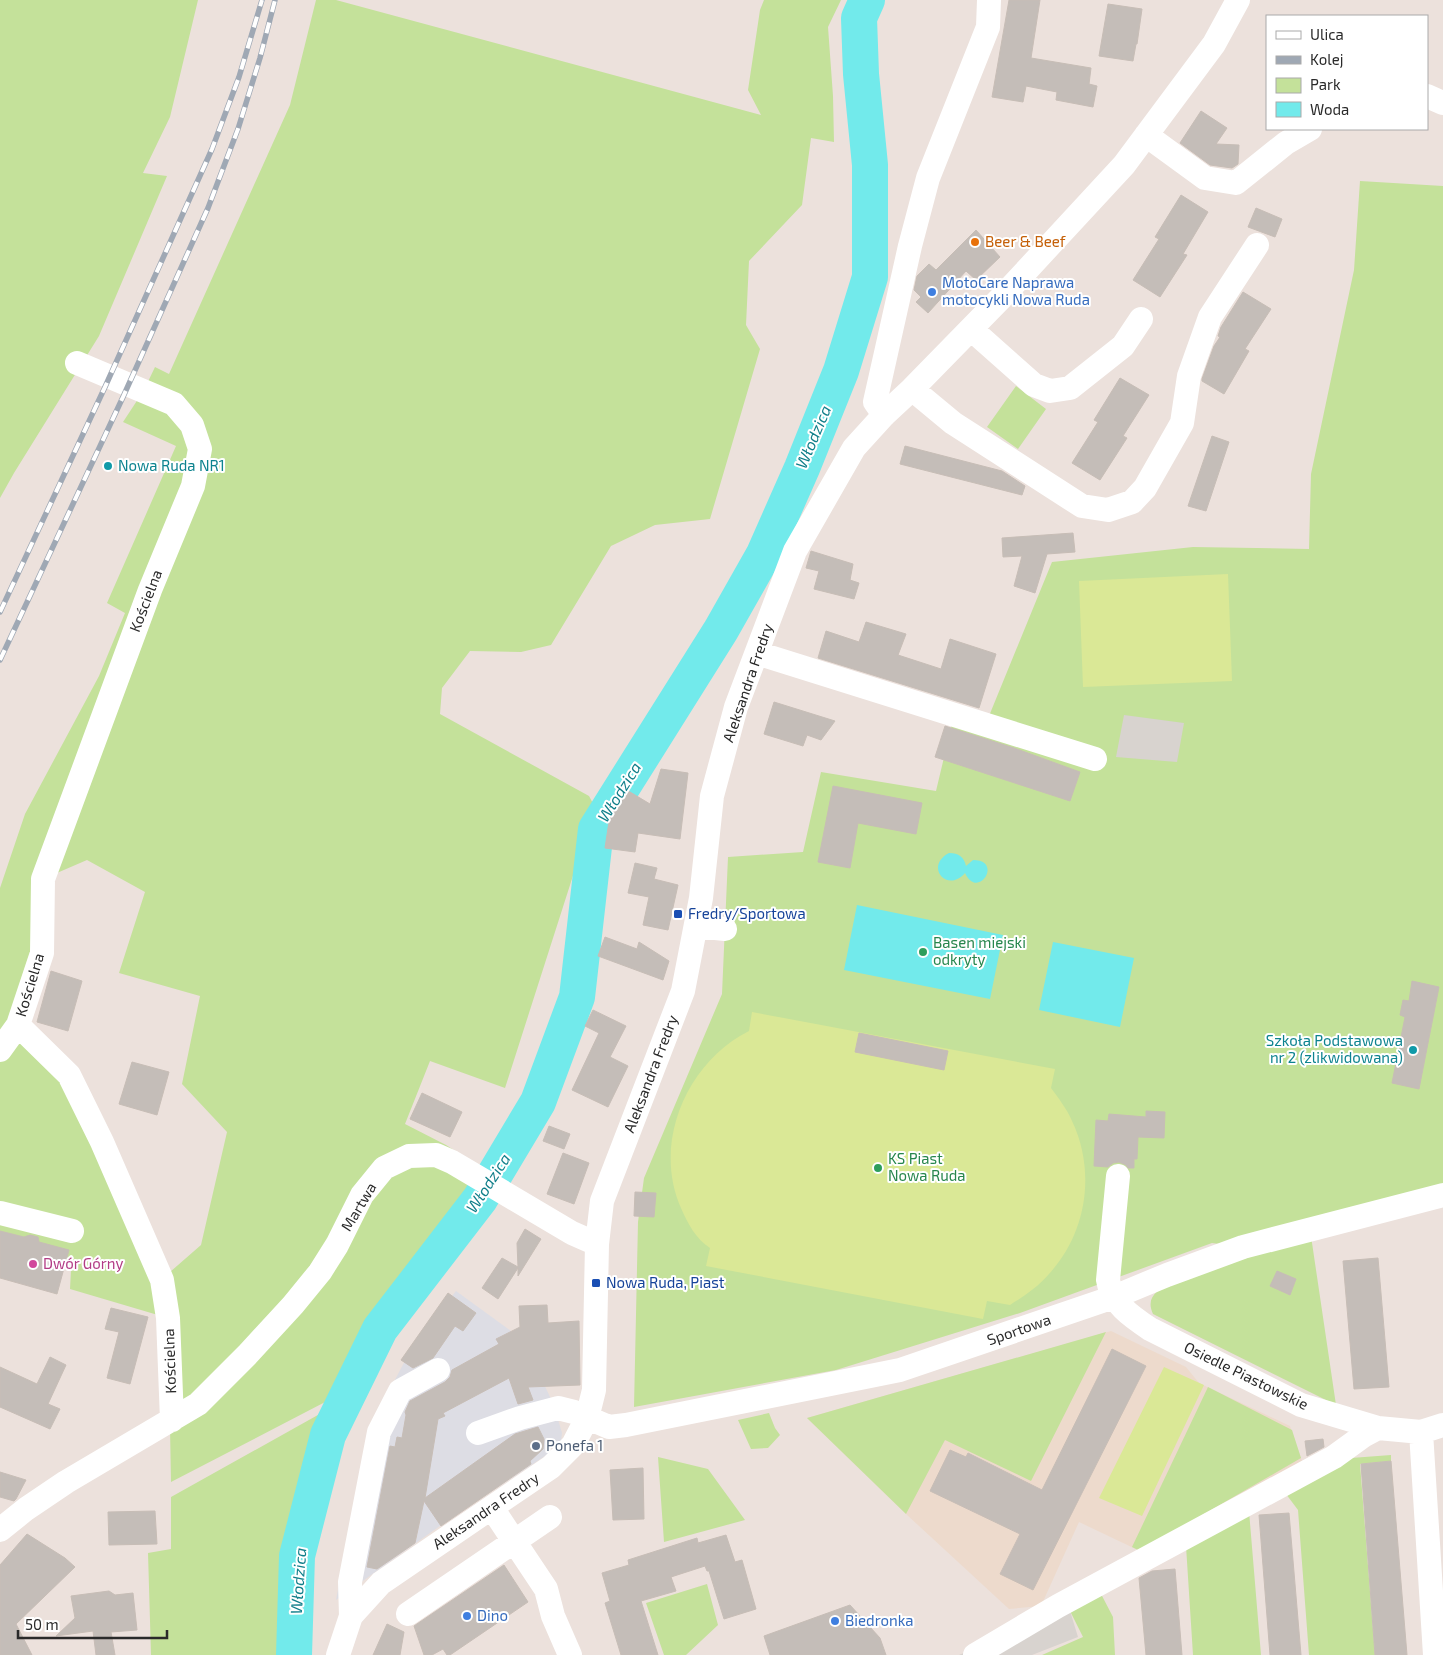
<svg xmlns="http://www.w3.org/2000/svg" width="1443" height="1655" viewBox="0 0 1443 1655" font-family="'Exo 2',sans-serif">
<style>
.industrial{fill:#dddde4}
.education{fill:#eddacc}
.green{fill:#c4e19a;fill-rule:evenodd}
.pitch{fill:#dae896}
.plaza{fill:#d8d3cf}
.water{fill:#72eaeb}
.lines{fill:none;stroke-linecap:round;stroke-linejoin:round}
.river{stroke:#72eaeb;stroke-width:36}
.building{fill:#c4bdb8;stroke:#c7bdb6}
.minor{stroke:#fff;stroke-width:24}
.rail-casing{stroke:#9fa8b4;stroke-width:5.5}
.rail{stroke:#fff;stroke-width:4;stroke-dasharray:11;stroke-linecap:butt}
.food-dot{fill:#e8710a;stroke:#fff;stroke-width:2}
.shop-dot{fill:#3f7fe0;stroke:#fff;stroke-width:2}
.culture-dot{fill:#0f9aa8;stroke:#fff;stroke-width:2}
.transit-dot{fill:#1a4fb4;stroke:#fff;stroke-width:2}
.leisure-dot{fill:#2e9e5b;stroke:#fff;stroke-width:2}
.hotel-dot{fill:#d1479c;stroke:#fff;stroke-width:2}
.service-dot{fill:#5c6f8a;stroke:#fff;stroke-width:2}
.labels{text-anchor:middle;stroke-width:4;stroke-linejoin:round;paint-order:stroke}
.food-label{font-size:15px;fill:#c56008;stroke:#fff;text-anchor:start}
.shop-label{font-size:15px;fill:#366cbe;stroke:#fff;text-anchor:start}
.culture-label{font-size:15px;fill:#0d838f;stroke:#fff;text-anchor:start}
.street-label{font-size:15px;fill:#2a2a2a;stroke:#fff}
.transit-label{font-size:15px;fill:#164399;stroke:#fff;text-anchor:start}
.leisure-label{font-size:15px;fill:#27864d;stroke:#fff;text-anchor:start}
.hotel-label{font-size:15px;fill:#b23c85;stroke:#fff;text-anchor:start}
.service-label{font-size:15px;fill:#4e5e75;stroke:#fff;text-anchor:start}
.water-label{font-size:16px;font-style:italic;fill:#117f8a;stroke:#fff}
</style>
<rect width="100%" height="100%" fill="#ece1dc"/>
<!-- industrial -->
<path class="industrial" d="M 456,1291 L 522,1339 L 553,1403 L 562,1433 L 561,1441 L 549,1449 L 551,1452 L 444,1523 L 336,1600 L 370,1427 L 407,1357 Z"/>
<!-- education -->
<path class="education" d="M 1111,1331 L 1186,1367 L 1199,1383 L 1290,1426 L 1302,1461 L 1142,1552 L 1079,1522 L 1041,1606 L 1009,1609 L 906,1514 L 807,1418 Z"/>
<!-- green -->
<path class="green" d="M 0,0 L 198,0 L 170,117 L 143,173 L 167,176 L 99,336 L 14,473 L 0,498 Z
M 316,0 L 336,0 L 761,115 L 748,90 L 760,10 L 764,0 L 841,0 L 828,27 L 833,96 L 834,142 L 811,138 L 802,205 L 749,261 L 746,325 L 760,349 L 710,519 L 655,525 L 611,546 L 551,645 L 521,652 L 470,651 L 442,688 L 440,714 L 589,796 L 595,807 L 505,1088 L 430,1061 L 405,1124 L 446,1145 L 491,1174 L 480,1199 L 380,1329 L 328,1435 L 297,1556 L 294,1655 L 151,1655 L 148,1553 L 171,1549 L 171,1497 L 325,1411 L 329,1400 L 171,1482 L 168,1318 L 70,1289 L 71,1270 L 0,1251 L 0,888 L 25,814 L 99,676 L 125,613 L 107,603 L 176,446 L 123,422 L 144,390 L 155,367 L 169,374 L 290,105 ZM 87,860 L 145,892 L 119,973 L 200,996 L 182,1084 L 227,1132 L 201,1245 L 162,1279 L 69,1075 L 18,1025 L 43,879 Z
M 1360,181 L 1443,186 L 1443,1190 L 1243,1247 L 1212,1243 L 1020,1313 L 836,1370 L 634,1407 L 638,1222 L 644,1178 L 722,994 L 728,857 L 803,852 L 821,772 L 936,791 L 952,724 L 989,716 L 1052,562 L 1193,547 L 1309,549 L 1311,474 L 1354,270 Z
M 1016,386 L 1046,409 L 1018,449 L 987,427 Z
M 1311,1236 L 1336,1405 L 1153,1314 C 1145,1297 1158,1289 1172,1283 Z
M 1106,1332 L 1031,1481 L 945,1440 L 906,1514 L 807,1418 Z
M 1208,1387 L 1292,1430 L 1301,1458 L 1140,1551 L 1132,1547 Z
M 769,1413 L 775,1428 L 780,1435 L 768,1448 L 751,1449 L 738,1420 Z
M 1391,1455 L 1391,1461 L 1360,1464 L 1375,1655 L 1309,1655 L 1298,1510 L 1286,1494 L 1338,1459 Z
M 658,1457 L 708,1469 L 745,1520 L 664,1542 Z
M 1249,1511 L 1261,1655 L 1193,1655 L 1186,1546 Z
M 707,1584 L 718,1625 L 686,1655 L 664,1655 L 646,1603 Z
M 1100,1592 L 1113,1617 L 1115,1655 L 1042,1655 L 1083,1637 L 1069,1609 Z"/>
<!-- pitch -->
<path class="pitch" d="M 1228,574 L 1232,681 L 1083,687 L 1079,581 Z
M 752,1012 L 1055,1069 L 1051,1088 C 1059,1099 1067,1109 1072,1121 C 1096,1171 1087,1233 1049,1274 C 1038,1287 1024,1296 1010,1305 L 987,1301 L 983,1319 L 706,1266 L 710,1248 C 696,1239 688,1224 681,1208 C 652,1143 687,1062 749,1031 Z
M 1164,1367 L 1204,1385 L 1142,1516 L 1099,1498 Z"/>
<!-- plaza -->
<path class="plaza" d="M 1124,715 L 1184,723 L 1177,762 L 1116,757 Z
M 1067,1601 L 1078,1637 L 1032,1655 L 959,1655 L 978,1647 Z"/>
<!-- water -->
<path class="water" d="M 949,853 C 959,853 964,857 966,866 L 973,860 C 1004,860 978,901 965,873 C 947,894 924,866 949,853 Z
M 857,905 L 1003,935 L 990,999 L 844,970 Z
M 1053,942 L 1134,958 L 1120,1027 L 1039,1010 Z"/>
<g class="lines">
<!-- river -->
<path class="river" d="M 294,1655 L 297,1556 L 328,1435 L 380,1329 L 480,1199 L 538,1102 L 577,997 L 596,829 L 721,630 L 764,554 L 802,468 L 841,371 L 870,277 L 870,165 L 861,74 L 859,18 L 867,0"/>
</g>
<!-- building -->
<path class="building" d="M 1009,0 L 1040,0 L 1031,58 L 1091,68 L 1089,84 L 1097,86 L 1093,107 L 1056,100 L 1057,92 L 1026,86 L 1023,102 L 992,97 Z
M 1108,4 L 1142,9 L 1137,44 L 1136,44 L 1133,61 L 1099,56 Z
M 1201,111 L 1227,128 L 1216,144 L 1239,145 L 1238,164 L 1232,168 L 1210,165 L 1180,143 Z
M 1181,195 L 1208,212 L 1183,254 L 1187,255 L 1160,297 L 1133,280 L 1159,239 L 1155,237 Z
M 1256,208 L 1282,219 L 1275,237 L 1248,227 Z
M 976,230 L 1000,257 L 976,280 L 966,271 L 928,313 L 916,302 L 921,297 L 914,290 L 917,276 L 929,264 L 936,270 Z
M 1243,292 L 1271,309 L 1245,349 L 1249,351 L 1224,394 L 1202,381 L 1202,379 L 1214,346 L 1220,337 L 1218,336 L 1221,327 Z
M 1120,378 L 1149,395 L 1123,436 L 1127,438 L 1100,480 L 1072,463 L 1098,422 L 1094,420 Z
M 1212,436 L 1229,442 L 1206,511 L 1188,506 Z
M 905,446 L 1002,471 L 1025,486 L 1022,495 L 900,464 Z
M 1073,533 L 1075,552 L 1047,554 L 1035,593 L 1014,586 L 1022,556 L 1003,557 L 1002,538 Z
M 811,551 L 853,564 L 850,580 L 859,583 L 854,599 L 814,589 L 819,571 L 806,568 Z
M 866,622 L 906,634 L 898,655 L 941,669 L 950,639 L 996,654 L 979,708 L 818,658 L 826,631 L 859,642 Z
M 774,702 L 835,721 L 821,740 L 807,735 L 803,746 L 764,734 Z
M 945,726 L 1014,748 L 1080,772 L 1070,801 L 935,757 Z
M 661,769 L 688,773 L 680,839 L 638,833 L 635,852 L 605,848 L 610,815 L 625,789 L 650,804 Z
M 833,786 L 922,803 L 916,834 L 858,823 L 850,868 L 818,862 Z
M 635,863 L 657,868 L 654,879 L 678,885 L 668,930 L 643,925 L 649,897 L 628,893 Z
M 605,937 L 637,949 L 639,942 L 669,961 L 663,980 L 598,956 Z
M 51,971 L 82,981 L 68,1031 L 37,1022 Z
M 1412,981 L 1439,987 L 1419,1089 L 1392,1083 L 1405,1017 L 1400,1015 L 1403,1000 L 1409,1001 Z
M 593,1010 L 626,1026 L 610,1057 L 628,1066 L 608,1107 L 572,1090 L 599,1033 L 585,1026 Z
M 859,1033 L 948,1051 L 944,1070 L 855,1052 Z
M 132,1062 L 169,1072 L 157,1115 L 119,1104 Z
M 422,1093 L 462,1112 L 450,1137 L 410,1119 Z
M 1146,1111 L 1165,1112 L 1164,1138 L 1138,1137 L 1137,1159 L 1134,1159 L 1134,1168 L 1128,1168 L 1126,1165 L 1119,1162 L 1113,1163 L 1108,1167 L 1094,1166 L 1096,1120 L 1108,1121 L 1109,1114 L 1146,1117 Z
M 549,1126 L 570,1134 L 564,1149 L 543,1141 Z
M 563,1153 L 589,1163 L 574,1204 L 547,1194 Z
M 635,1192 L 656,1193 L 654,1217 L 634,1216 Z
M 525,1229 L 541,1239 L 518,1276 L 518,1268 L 498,1299 L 482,1288 L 502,1258 L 518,1267 L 517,1243 Z
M 0,1231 L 24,1237 L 30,1235 L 38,1237 L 39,1242 L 69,1250 L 57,1294 L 0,1278 Z
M 1378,1258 L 1389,1387 L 1354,1389 L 1343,1261 Z
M 1277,1271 L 1296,1279 L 1290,1295 L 1270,1286 Z
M 448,1293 L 476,1313 L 463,1331 L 455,1326 L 433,1358 L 413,1368 L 401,1360 Z
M 547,1305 L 548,1323 L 579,1321 L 580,1385 L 528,1387 L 533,1400 L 518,1404 L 509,1378 L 443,1413 L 445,1416 L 438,1419 L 425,1498 L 515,1434 L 538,1427 L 544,1439 L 543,1449 L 530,1461 L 531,1464 L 441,1526 L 424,1501 L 415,1543 L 377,1569 L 367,1567 L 390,1446 L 395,1447 L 397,1437 L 402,1438 L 406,1415 L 405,1412 L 410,1401 L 445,1382 L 450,1377 L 452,1370 L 499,1344 L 496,1339 L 520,1327 L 519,1306 Z
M 111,1308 L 148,1317 L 130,1384 L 107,1378 L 119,1332 L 105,1329 Z
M 1112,1349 L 1146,1366 L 1033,1590 L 1000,1574 L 1020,1534 L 930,1491 L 950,1450 L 966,1457 L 968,1453 L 1042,1490 Z
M 50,1357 L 66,1365 L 48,1404 L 60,1409 L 50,1429 L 0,1407 L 0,1367 L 37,1384 Z
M 1323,1439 L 1324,1447 L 1307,1456 L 1305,1441 Z
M 1391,1461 L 1407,1655 L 1375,1655 L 1361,1464 Z
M 643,1468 L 644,1519 L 613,1520 L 610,1470 Z
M 0,1472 L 26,1480 L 16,1499 L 14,1501 L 0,1497 Z
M 155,1511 L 157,1544 L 109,1545 L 108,1512 Z
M 1289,1513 L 1301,1655 L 1270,1655 L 1259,1515 Z
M 27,1534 L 65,1558 L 75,1567 L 16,1624 L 32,1655 L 0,1655 L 0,1565 Z
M 726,1535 L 735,1562 L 742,1560 L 756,1609 L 724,1619 L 709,1571 L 707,1571 L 705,1566 L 671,1577 L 676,1591 L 641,1601 L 658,1655 L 621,1655 L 605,1603 L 610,1601 L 602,1573 L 629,1565 L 628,1560 L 697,1538 L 698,1543 Z
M 504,1565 L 528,1602 L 450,1655 L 447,1655 L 443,1649 L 432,1655 L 424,1655 L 414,1626 Z
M 1175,1569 L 1182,1655 L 1146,1655 L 1139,1578 L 1152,1571 Z
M 109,1591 L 115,1595 L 133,1593 L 137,1630 L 111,1632 L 115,1655 L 96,1655 L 93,1631 L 56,1636 L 75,1618 L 71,1596 Z
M 850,1605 L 880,1638 L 886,1655 L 770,1655 L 764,1636 Z
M 387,1624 L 404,1632 L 400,1655 L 373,1655 Z"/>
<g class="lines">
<!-- minor -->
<path class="minor" d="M 1427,96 L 1443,103
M 1146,135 L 1205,178 L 1236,183 L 1286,143 L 1310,129
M 971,329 L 1034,385 L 1050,391 L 1070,388 L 1123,346 L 1141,319
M 912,389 L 953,423 L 1082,506 L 1108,510 L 1132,502 L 1145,488 L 1182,423 L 1189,376 L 1210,317 L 1257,245
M 884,415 L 875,402 L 910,246 L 928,178 L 988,27 L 989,0
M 757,653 L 1095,759
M 696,926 L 725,929
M 18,1025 L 69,1075 L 102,1142 L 162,1280 L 168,1318 L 172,1420
M 0,1050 L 18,1025 L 42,953 L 43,879 L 150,590 L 193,486 L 200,449 L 192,425 L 174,404 L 77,363
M 1118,1176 L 1108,1280 C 1111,1303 1132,1317 1150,1329 L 1301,1405 L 1378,1428 L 1421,1432 L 1443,1425
M 0,1213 L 72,1231
M 1421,1432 L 1435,1655
M 478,1433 L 520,1418 L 558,1408 L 574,1412 L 609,1427 L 626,1425 L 900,1370 L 1114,1297 L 1167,1275 L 1243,1247 L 1443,1195
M 492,1508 L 546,1589 L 553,1616 L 570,1655
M 0,1530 L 26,1509 L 66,1482 L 198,1404 L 247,1355 L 293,1305 L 320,1272 L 337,1245 L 362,1195 L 384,1168 L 409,1156 L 436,1155 L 452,1162 L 572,1233 L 597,1244
M 408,1614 L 550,1517
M 351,1616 L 350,1582 L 379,1432 L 400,1391 L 438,1370
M 338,1655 L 351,1616 L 381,1583 L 551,1467 L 573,1445 L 587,1418 L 594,1390 L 597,1244 L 602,1201 L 683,991 L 701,898 L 712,796 L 736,707 L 795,551 L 854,448 L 884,415 L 912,389 L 1000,299 L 1124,165 L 1214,44 L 1238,0
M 975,1655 L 1058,1606 L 1334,1457 L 1363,1436 L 1378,1428"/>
<defs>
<path id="rail" d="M 0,612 L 105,387 L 212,149 L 239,77 L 262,0
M 0,660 L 123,397 L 208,208 L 238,129 L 260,58 L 275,0"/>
</defs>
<!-- rail casing -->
<use href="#rail" class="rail-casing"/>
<!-- rail -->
<use href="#rail" class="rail"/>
</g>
<!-- markers -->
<circle class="food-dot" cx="975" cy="242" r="5"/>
<g class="shop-dot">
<circle cx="932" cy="292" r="5"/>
<circle cx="467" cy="1616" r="5"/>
<circle cx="835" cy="1621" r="5"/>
</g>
<g class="culture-dot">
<circle cx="108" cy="466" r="5"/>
<circle cx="1413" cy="1050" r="5"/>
</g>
<g class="transit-dot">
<rect x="673" y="909" width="10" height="10" rx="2.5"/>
<rect x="591" y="1278" width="10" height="10" rx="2.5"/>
</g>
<g class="leisure-dot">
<circle cx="923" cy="952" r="5"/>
<circle cx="878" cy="1168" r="5"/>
</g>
<circle class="hotel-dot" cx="33" cy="1264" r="5"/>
<circle class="service-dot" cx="536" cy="1446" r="5"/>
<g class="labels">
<!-- food labels -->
<g class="food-label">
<text x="985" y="247">Beer &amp; Beef</text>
</g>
<!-- shop labels -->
<g class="shop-label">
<text x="942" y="288">MotoCare Naprawa<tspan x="942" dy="17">motocykli Nowa Ruda</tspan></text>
<text x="477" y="1621">Dino</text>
<text x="845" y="1626">Biedronka</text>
</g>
<!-- culture labels -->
<g class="culture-label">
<text x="118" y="471">Nowa Ruda NR1</text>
<text x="1403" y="1046" text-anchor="end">Szkoła Podstawowa<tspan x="1403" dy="17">nr 2 (zlikwidowana)</tspan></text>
</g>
<!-- street labels -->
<g class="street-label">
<text transform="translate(146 601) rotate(-69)" y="5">Kościelna</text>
<text transform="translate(748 683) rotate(-71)" y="5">Aleksandra Fredry</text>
<text transform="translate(30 985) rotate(-73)" y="5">Kościelna</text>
<text transform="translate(651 1074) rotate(-69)" y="5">Aleksandra Fredry</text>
<text transform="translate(359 1207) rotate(-59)" y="5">Martwa</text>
<text transform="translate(1019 1330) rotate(-19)" y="5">Sportowa</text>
<text transform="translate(170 1361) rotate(-92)" y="5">Kościelna</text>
<text transform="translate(1246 1376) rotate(26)" y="5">Osiedle Piastowskie</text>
<text transform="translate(486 1511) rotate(-34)" y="5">Aleksandra Fredry</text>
</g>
<!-- transit labels -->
<g class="transit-label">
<text x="688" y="919">Fredry/Sportowa</text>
<text x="606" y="1288">Nowa Ruda, Piast</text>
</g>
<!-- leisure labels -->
<g class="leisure-label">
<text x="933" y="948">Basen miejski<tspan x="933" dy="17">odkryty</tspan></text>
<text x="888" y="1164">KS Piast<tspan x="888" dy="17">Nowa Ruda</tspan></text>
</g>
<!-- hotel labels -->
<g class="hotel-label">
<text x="43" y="1269">Dwór Górny</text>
</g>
<!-- service labels -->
<g class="service-label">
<text x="546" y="1451">Ponefa 1</text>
</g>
<!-- water labels -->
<g class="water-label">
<text transform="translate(813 437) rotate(-67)" y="6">Włodzica</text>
<text transform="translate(619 792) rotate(-58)" y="6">Włodzica</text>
<text transform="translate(488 1183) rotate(-57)" y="6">Włodzica</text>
<text transform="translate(298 1581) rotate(-86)" y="6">Włodzica</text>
</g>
</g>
<!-- legend -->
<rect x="1266" y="15" width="162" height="115" fill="#ffffff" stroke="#aaaaaa"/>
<rect x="1276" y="31" width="25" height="8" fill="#ffffff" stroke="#aaaaaa"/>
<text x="1310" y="40" font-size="15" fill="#2a2a2a">Ulica</text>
<rect x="1276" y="56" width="25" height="8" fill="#9fa8b4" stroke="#aaaaaa"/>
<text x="1310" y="65" font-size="15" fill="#2a2a2a">Kolej</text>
<rect x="1276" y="78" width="25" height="15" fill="#c4e19a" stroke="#aaaaaa"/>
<text x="1310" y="90" font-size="15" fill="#2a2a2a">Park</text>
<rect x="1276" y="102" width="25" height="15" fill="#72eaeb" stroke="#aaaaaa"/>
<text x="1310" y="115" font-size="15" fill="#2a2a2a">Woda</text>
<!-- scale -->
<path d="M18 1630v8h149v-8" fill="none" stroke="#2a2a2a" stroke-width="2.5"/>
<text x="25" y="1630" font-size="15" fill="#2a2a2a" stroke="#ffffff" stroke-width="4" paint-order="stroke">50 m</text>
</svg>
